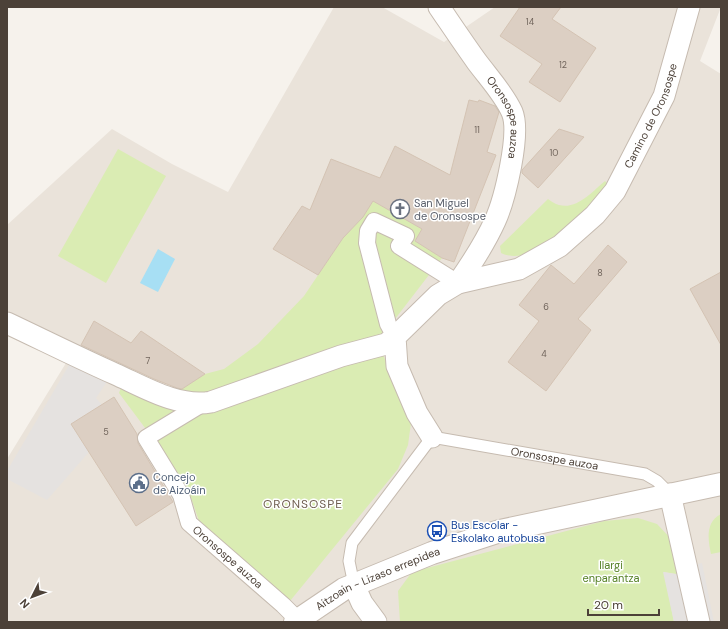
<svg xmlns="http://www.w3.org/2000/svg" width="728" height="629" viewBox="0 0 728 629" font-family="'DM Sans',sans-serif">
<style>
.residential{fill:#eae3da}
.green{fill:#daecb3}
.parking{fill:#e5e2e0}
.water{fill:#a7dff4}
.building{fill:#dccfc3;stroke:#d4c3b3}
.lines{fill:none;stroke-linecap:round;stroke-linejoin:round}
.service-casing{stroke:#c6bbb0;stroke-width:13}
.pedestrian-casing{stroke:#c6bbb0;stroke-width:18}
.minor-casing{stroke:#c6bbb0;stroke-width:23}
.tertiary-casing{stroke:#c6bbb0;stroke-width:24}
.service{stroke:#fff;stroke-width:11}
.pedestrian{stroke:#fff;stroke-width:16}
.minor{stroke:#fff;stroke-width:21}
.tertiary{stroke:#fff;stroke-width:22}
.labels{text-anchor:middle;stroke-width:3;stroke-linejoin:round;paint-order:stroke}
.number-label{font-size:9px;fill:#70645b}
.street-label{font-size:11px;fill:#4c4138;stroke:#fff}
.worship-label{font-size:11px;fill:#5b616d;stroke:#fff;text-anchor:start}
.service-label{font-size:11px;fill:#4e5e75;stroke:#fff;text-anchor:start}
.transit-label{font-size:11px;fill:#164399;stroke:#fff;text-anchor:start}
.park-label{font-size:11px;fill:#568227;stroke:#fff}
.neighbourhood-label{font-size:12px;letter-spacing:1px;fill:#6f5e4f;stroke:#fff}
</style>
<rect width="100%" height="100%" fill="#f6f2ec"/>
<!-- residential -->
<path class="residential" d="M 334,7 L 382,7 L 444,42 L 495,7 L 721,7 L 700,61 L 721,74 L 721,622 L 7,622 L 7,459 L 66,363 L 7,333 L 7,225 L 112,129 L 172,164 L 228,192 Z"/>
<!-- green -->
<path class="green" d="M 118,149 L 166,176 L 106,283 L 58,256 Z
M 605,181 L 612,188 C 588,210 536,270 501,253 L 500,246 L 548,199 C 551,201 555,204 559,205 C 577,210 593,191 605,181 Z
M 373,201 L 422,229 L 415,241 L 442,258 L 385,332 L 384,357 L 411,423 L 408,445 L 398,469 L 290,601 L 201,527 L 189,492 L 157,444 L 119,393 L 123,382 L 179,390 L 205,374 L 224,369 L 258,344 L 304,296 L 343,238 L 363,217 Z
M 721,514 L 721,552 L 711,554 C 708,540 705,522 721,514 Z
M 638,518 L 657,524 L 675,543 L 682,575 L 664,572 L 674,622 L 400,622 L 398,591 L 412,572 L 604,521 Z"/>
<!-- parking -->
<path class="parking" d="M 72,360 L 110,377 L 96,398 L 102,405 L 71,424 L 89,452 L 47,500 L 7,479 L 7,471 Z
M 702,563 L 714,622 L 706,622 L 694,565 Z
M 663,572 L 682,575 L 690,622 L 674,622 Z"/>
<!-- water -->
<path class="water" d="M 158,249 L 175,259 L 158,292 L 140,283 Z"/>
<!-- building -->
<path class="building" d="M 520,7 L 561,7 L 552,19 L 596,48 L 560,102 L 529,82 L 542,64 L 500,36 Z
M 469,100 L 478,102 L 479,100 L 495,106 L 499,112 L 487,152 L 496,155 L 454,262 L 442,258 L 415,241 L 422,229 L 373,201 L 363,217 L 343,238 L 318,275 L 273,249 L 302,206 L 310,210 L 331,159 L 380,178 L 395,146 L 450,175 Z
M 559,129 L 584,137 L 538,188 L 522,173 L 522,170 Z
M 608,245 L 627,262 L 578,319 L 591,330 L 546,391 L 508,362 L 539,321 L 519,305 L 551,265 L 574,284 Z
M 721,272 L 721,345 L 690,289 Z
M 94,321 L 131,343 L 141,331 L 205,374 L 182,389 L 177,388 L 154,379 L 81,345 Z
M 114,397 L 137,434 L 138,443 L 173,502 L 136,526 L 71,424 Z"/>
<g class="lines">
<defs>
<g id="service">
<path id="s1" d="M 354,585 L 349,561 L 352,543 L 432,437 L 645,474 L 657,481 L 670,494"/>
</g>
<g id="pedestrian">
<path d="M 395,337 L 388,324 L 367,243 L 368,231 L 374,221 L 406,236 L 399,246 L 458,283"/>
<path id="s2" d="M 202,404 L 146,438 L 181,495 L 189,523 L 283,605 L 297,619"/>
</g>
<g id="minor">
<path id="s3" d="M 439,7 C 452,26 464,44 477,62 C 489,78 504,94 512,112 C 521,133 505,199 495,221 C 485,243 472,263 458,283"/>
<path d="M 7,323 C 43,340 79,358 115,374 C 144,387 178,408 211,402 L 341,356 L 386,344 L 395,337"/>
<path id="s4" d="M 432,437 L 417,413 L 397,366 L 395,337 L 438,295 L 458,283 L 519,269 L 560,246 L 595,215 L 615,191 L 664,96 L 689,7"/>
<path d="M 670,494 L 699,622"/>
<path d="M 354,585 L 362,603 L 376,622"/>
</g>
<g id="tertiary">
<path id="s5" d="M 295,622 L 344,589 L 432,553 L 500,531 L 721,484"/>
</g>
</defs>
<!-- service casing -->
<use href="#service" class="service-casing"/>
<!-- pedestrian casing -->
<use href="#pedestrian" class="pedestrian-casing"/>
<!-- minor casing -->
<use href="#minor" class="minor-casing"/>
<!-- tertiary casing -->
<use href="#tertiary" class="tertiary-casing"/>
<!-- service -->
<use href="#service" class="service"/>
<!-- pedestrian -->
<use href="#pedestrian" class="pedestrian"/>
<!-- minor -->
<use href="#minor" class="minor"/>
<!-- tertiary -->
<use href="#tertiary" class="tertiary"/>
</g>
<!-- icons -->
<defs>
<symbol id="church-ring" viewBox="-11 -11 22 22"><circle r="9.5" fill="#fff" stroke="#6b7280" stroke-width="1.5"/><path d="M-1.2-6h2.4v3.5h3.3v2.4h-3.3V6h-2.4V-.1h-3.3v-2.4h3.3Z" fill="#6b7280"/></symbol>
<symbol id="civic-ring" viewBox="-11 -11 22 22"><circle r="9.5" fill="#fff" stroke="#5c6f8a" stroke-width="1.5"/><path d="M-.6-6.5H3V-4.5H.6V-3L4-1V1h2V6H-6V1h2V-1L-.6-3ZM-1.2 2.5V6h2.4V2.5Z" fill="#5c6f8a"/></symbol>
<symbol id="bus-ring" viewBox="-11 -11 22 22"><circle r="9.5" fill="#fff" stroke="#1a4fb4" stroke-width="1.5"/><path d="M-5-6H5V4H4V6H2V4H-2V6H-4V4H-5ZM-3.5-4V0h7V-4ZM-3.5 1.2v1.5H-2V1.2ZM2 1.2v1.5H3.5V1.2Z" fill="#1a4fb4"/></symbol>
</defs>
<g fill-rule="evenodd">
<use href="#church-ring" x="389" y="198" width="22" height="22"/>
<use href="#civic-ring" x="128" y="472" width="22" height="22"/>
<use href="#bus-ring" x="426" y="520" width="22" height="22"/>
</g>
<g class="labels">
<!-- number labels -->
<g class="number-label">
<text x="530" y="25">14</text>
<text x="563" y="68">12</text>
<text x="477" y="133">11</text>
<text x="554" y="156">10</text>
<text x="600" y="276">8</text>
<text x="546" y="310">6</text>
<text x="544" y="357">4</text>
<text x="148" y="364">7</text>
<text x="106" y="435">5</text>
</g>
<!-- street labels -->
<g class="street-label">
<text dy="4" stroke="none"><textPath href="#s4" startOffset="463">Camino de Oronsospe</textPath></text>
<text dy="4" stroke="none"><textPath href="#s3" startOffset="131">Oronsospe auzoa</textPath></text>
<text dy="4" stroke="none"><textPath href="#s1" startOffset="300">Oronsospe auzoa</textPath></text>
<text dy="4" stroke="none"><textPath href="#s2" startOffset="213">Oronsospe auzoa</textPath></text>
<text dy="4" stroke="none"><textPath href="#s5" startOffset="94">Aitzoain - Lizaso errepidea</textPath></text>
</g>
<!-- worship labels -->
<g class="worship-label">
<text x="414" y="207">San Miguel<tspan x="414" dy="13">de Oronsospe</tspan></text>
</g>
<!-- service labels -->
<g class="service-label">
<text x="153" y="481">Concejo<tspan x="153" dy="13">de Aizoáin</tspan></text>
</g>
<!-- transit labels -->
<g class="transit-label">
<text x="451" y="529">Bus Escolar -<tspan x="451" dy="13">Eskolako autobusa</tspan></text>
</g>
<!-- park labels -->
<g class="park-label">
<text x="611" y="569">Ilargi<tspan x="611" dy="13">enparantza</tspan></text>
</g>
<!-- neighbourhood labels -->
<g class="neighbourhood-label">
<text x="303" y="508">ORONSOSPE</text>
</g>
</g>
<!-- border -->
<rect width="728" height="629" fill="none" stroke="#4c4138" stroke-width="16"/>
<!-- north arrow -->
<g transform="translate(32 597) rotate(228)" stroke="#ffffff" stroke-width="3" paint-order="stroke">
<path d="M0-3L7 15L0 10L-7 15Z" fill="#4c4138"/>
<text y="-6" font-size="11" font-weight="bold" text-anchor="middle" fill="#4c4138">N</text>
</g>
<!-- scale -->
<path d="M588 609v6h71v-6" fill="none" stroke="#4c4138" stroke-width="2"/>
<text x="594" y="609" font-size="12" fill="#4c4138" stroke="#ffffff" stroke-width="3" paint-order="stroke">20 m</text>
</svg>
